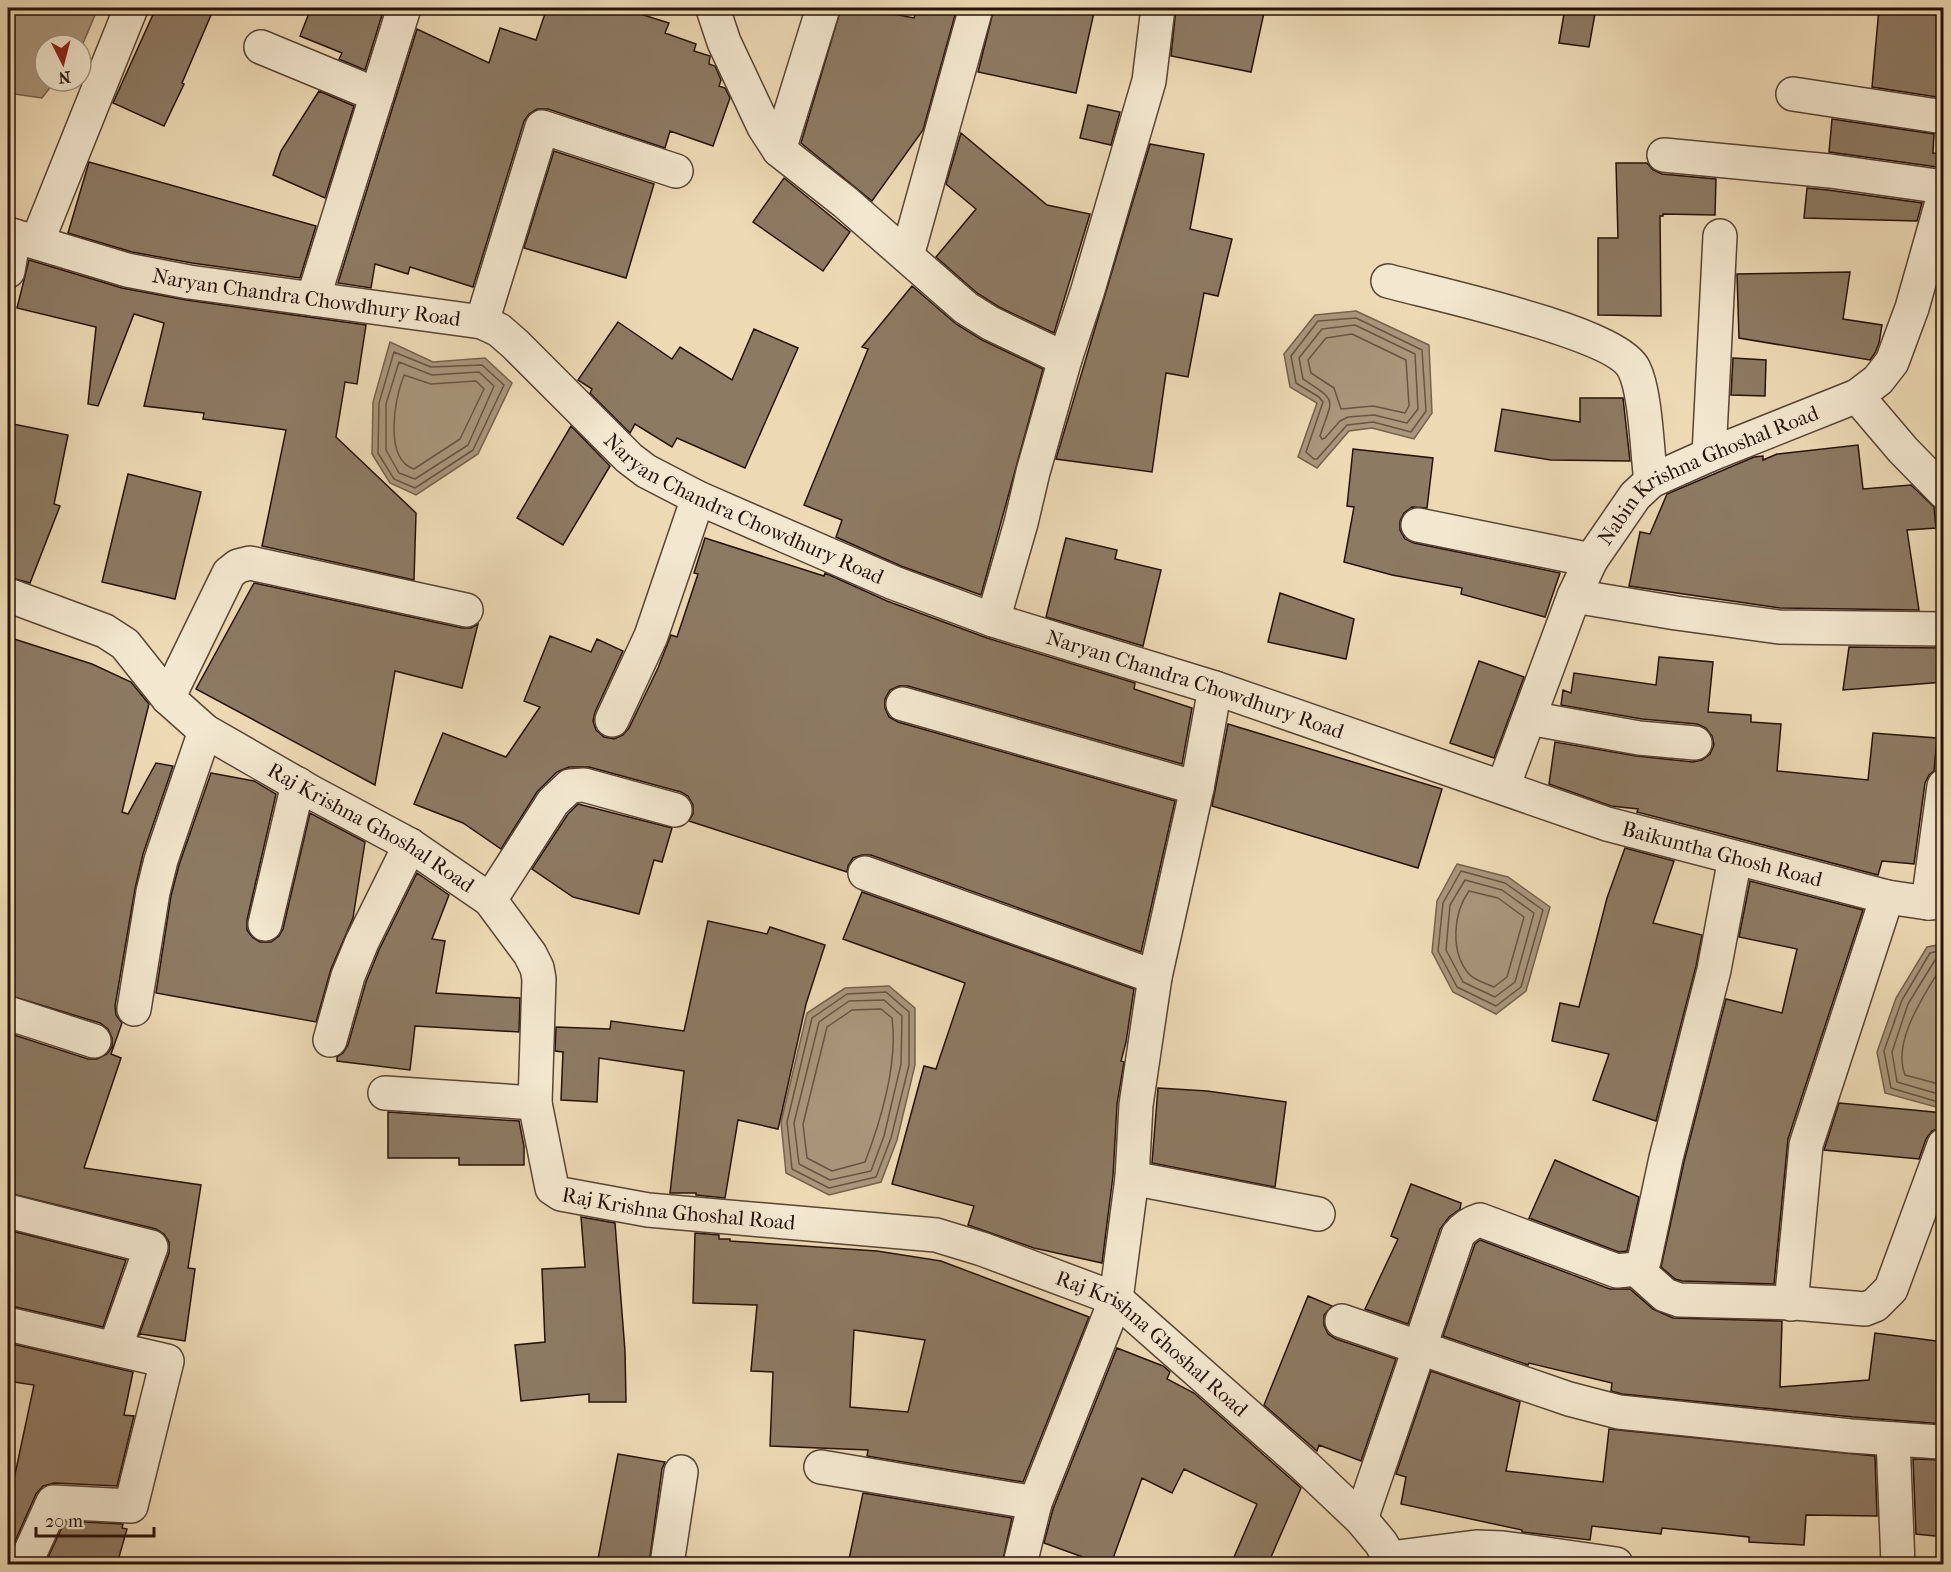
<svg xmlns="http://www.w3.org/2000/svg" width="1951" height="1572" viewBox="0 0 1951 1572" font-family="'IM FELL French Canon',serif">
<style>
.water{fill:#a9967b;stroke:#75614e;stroke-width:1.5}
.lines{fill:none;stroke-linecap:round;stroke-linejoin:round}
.shore{stroke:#685442;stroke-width:1.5}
.building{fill:#8d7a63;stroke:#26120a;stroke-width:1.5;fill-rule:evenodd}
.minor-casing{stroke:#584435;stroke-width:36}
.minor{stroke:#f3e7cf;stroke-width:33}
.labels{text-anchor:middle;stroke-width:5;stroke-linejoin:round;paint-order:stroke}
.street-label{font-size:21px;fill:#26120a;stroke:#f3e7cf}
</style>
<rect width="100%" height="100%" fill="#eddab5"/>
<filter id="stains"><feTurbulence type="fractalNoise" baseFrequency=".00333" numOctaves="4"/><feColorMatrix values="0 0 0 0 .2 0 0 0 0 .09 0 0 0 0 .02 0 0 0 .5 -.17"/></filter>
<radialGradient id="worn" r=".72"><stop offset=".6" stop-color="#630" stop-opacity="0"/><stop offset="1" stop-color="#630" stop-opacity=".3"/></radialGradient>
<!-- water -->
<path class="water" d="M 8,8 L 98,8 L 81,48 L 81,45 L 45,45 L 45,81 L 55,81 L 42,98 L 8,93 Z
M 1356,311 L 1429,345 L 1432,413 L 1414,439 L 1372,428 L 1349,431 L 1317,468 L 1298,457 L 1317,403 L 1290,387 L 1284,354 L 1315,315 Z
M 390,342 L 433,362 L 485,358 L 512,383 L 478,454 L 416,495 L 390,483 L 372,454 L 373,402 Z
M 1457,864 L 1508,877 L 1550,907 L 1526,991 L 1496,1014 L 1453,992 L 1432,952 L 1437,901 Z
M 1943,944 L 1944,1105 L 1936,1107 L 1885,1093 L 1877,1052 L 1896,998 L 1927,947 Z
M 889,986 L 915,1008 L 915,1065 L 897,1140 L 881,1182 L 829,1195 L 786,1173 L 781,1122 L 807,1013 L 845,988 Z"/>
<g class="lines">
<!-- shore -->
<path class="shore" d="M 1356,318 L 1422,350 L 1426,411 L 1411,432 L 1373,422 L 1347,425 L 1317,459 L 1314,459 L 1306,452 L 1323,402 L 1319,397 L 1296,383 L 1291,356 L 1318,321 Z
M 1355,325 L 1415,354 L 1418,409 L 1407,423 L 1374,415 L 1348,417 L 1340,421 L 1325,438 L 1322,439 L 1320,436 C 1333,397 1338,402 1303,379 L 1299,358 L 1322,329 Z
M 1352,334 L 1406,360 L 1409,406 L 1405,413 L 1373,406 L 1341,409 L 1334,388 L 1311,373 L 1308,360 L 1326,338 Z
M 394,352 L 431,367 L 482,365 L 504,385 L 473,450 L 415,488 L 394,479 L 378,453 L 379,403 Z
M 399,362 L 432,375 L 479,372 L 494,386 L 468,445 L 415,479 L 399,473 L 386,450 L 386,404 Z
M 404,375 L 431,384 L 476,381 L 484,389 L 460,439 L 414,469 C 383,458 395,399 404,375 Z
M 1461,871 L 1505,883 L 1543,910 L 1521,987 L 1496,1006 L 1457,987 L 1438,951 L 1443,903 Z
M 1465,880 L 1502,890 L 1534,913 L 1515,982 L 1495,997 L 1463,982 L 1446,950 L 1450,905 Z
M 1469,891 L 1498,898 L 1524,917 L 1507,977 L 1494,987 C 1487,984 1474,980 1469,974 C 1450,952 1453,913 1469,891 Z
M 1944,950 L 1930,953 L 1902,1000 L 1884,1051 L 1891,1088 L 1935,1101 L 1944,1099
M 1944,958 L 1935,960 L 1908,1004 L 1892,1052 L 1897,1082 L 1935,1093 L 1944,1092
M 1944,967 L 1940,969 C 1923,997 1892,1042 1905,1075 L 1935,1083 L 1944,1083
M 886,992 L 909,1012 L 909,1065 L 891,1138 L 876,1177 L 829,1188 L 792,1169 L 787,1122 L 812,1018 L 847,994 Z
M 884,1000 L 902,1016 L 901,1064 L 884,1136 L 871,1171 L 830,1180 L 799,1164 L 794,1123 L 819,1022 L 849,1001 Z
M 852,1010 L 881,1009 L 892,1018 C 898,1063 881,1120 865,1162 L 832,1171 L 807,1158 L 803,1124 L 827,1027 Z"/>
</g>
<!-- building -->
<path class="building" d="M 156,8 L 214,8 L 182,83 L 184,84 L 164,126 L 113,103 Z
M 311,8 L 363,8 L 382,15 L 365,70 L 339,59 L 342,53 L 300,36 Z
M 547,8 L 621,8 L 669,23 L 665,33 L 696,44 L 694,51 L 710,56 L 709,64 L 715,66 L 721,80 L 719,86 L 725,88 L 730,98 L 713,146 L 670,131 L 665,148 L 548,109 L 537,109 L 529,114 L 524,121 L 473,287 L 410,267 L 408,274 L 375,264 L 371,288 L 338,283 L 417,29 L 489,63 L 500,28 L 536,40 Z
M 841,8 L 861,8 L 914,18 L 917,8 L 957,8 L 923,130 L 872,201 L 801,143 Z
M 994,8 L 1095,8 L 1076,93 L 978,72 Z
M 1176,8 L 1265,8 L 1251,72 L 1171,56 Z
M 1565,8 L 1596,8 L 1589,47 L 1559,43 Z
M 1879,8 L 1943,8 L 1937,49 L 1940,49 L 1937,97 L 1872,87 Z
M 319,91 L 354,106 L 325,198 L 273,175 L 281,151 Z
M 1088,105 L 1120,112 L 1111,145 L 1080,138 Z
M 1832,119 L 1934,134 L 1933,153 L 1944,154 L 1944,168 L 1829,152 Z
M 961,133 L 1047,205 L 1090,214 L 1054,333 L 999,307 L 977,293 L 936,257 L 976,209 L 946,184 Z
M 1150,144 L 1204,154 L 1190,229 L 1232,239 L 1218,296 L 1204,293 L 1188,377 L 1166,373 L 1152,472 L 1056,459 Z
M 554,151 L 654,184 L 626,278 L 524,248 Z
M 89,162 L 316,226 L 300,278 L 192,263 L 132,252 L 68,233 Z
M 1616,163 L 1647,163 L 1653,170 L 1662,174 L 1716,179 L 1715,215 L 1663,214 L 1663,216 L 1660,216 L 1661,316 L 1598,315 L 1598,238 L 1618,238 Z
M 784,178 L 850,232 L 823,271 L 753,222 Z
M 1807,188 L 1828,190 L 1922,203 L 1917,221 L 1804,218 Z
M 29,260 L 122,288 L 186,300 L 366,325 L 357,384 L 345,382 L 336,437 L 416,513 L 414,580 L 262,546 L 286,430 L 203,419 L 204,413 L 144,406 L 164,323 L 134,314 L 98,406 L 88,404 L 96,327 L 17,308 Z
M 1850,272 L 1843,319 L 1882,325 L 1879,343 L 1875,353 L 1870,360 L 1739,338 L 1737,274 Z
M 912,286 L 956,324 L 982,340 L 1043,369 L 981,595 L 901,566 L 836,537 L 842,520 L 804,505 L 868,349 L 862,347 Z
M 618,322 L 672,359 L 680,347 L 732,380 L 754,329 L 798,348 L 745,468 L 677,438 L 672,447 L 635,424 L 630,433 L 590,393 L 592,389 L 578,380 Z
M 1733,358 L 1766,360 L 1765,396 L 1731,395 Z
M 1580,398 L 1623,398 L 1630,461 L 1551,460 L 1495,451 L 1502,409 L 1580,422 Z
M 8,423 L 68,435 L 54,504 L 60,506 L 30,583 L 8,577 Z
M 571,426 L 610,466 L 563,545 L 517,518 Z
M 1858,445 L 1863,489 L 1911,485 L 1934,507 L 1936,528 L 1907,530 L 1919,610 L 1780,608 L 1629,586 L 1640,532 L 1650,534 L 1667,494 L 1754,457 L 1763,456 L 1763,460 L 1777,454 Z
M 1353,449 L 1433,458 L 1427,508 L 1412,507 L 1404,513 L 1400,521 L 1400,530 L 1405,539 L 1414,543 L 1560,573 L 1545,617 L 1461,594 L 1462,588 L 1392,575 L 1344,562 L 1354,507 L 1347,506 Z
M 128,474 L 201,492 L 175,599 L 102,582 Z
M 705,538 L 824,576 L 825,573 L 887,601 L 987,638 L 1135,683 L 1134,689 L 1192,708 L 1182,764 L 908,686 L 899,686 L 890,690 L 885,699 L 885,708 L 889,717 L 898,722 L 1175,801 L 1141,952 L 871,855 L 862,855 L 853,858 L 848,866 L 847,872 L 689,821 L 693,814 L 693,805 L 688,796 L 681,792 L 589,767 L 569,767 L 557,772 L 537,792 L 501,849 L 463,823 L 414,804 L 443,733 L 506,757 L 540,707 L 524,701 L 550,636 L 591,652 L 597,639 L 623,651 L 595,712 L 593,721 L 596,730 L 604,737 L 614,739 L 623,735 L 629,728 L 658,668 L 671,635 L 677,637 L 698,574 L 694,573 Z
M 1066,538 L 1117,550 L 1115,559 L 1161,570 L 1143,646 L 1046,617 Z
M 254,583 L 462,628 L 471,628 L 478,624 L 462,688 L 395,671 L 375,785 L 196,689 Z
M 1280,593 L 1354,619 L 1346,659 L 1268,642 Z
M 8,637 L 92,664 L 131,682 L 149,704 L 122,812 L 128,814 L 156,763 L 173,766 L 143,854 L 135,889 L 115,1006 L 116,1015 L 122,1023 L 111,1054 L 121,1058 L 84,1168 L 201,1185 L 188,1268 L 195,1269 L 185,1341 L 141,1334 L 139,1335 L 169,1253 L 169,1242 L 164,1234 L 156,1229 L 8,1193 L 8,1033 L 88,1059 L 97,1059 L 107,1054 L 112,1047 L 112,1038 L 108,1029 L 100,1023 L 8,995 Z
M 1849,647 L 1944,648 L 1944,682 L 1843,690 Z
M 1659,657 L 1713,662 L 1708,712 L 1751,715 L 1751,722 L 1781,724 L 1777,771 L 1868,780 L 1873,733 L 1937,738 L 1934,771 L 1929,775 L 1925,783 L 1914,864 L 1882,861 L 1878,875 L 1637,812 L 1638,809 L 1611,806 L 1549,784 L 1555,742 L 1636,756 L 1693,762 L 1702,760 L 1710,754 L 1714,745 L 1712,736 L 1706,728 L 1697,724 L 1642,719 L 1561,705 L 1563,690 L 1571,693 L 1574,673 L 1656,685 Z
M 1479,661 L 1524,677 L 1494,758 L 1450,743 Z
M 1228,724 L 1442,789 L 1418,868 L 1212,806 Z
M 211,773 L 254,781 L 276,794 L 247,920 L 247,930 L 252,937 L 260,942 L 271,942 L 279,936 L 283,929 L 310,813 L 365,842 L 353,918 L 331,969 L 316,1022 L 156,993 L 171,896 L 179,865 Z
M 578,804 L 672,828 L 662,862 L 654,860 L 639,914 L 573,897 L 532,869 L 568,814 Z
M 1625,848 L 1674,861 L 1653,923 L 1702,935 L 1696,966 L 1656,1121 L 1593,1100 L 1609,1054 L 1552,1041 L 1560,1003 L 1579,1007 L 1607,898 Z
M 417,873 L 449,895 L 432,939 L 445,941 L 436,993 L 520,998 L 519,1032 L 415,1026 L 410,1070 L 337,1061 L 337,1057 L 343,1053 L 348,1045 L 366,982 L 379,950 Z
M 1750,881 L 1863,910 L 1788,1139 L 1774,1284 L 1682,1281 L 1675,1279 L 1661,1267 L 1684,1162 L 1726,999 L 1782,1013 L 1797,949 L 1739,937 Z
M 862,892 L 1134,989 L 1126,1042 L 1121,1061 L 1124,1062 L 1117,1104 L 1113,1176 L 1102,1263 L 1034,1248 L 968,1225 L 974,1206 L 892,1184 L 924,1066 L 936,1069 L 965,983 L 843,939 Z
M 708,921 L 767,934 L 770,927 L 825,945 L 806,1004 L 778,1129 L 738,1120 L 725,1198 L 696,1195 L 696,1193 L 670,1193 L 684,1071 L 599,1058 L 597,1102 L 561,1100 L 563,1052 L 555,1051 L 556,1027 L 610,1029 L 611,1021 L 684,1031 Z
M 1158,1088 L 1207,1091 L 1286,1102 L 1275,1187 L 1152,1163 Z
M 1839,1103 L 1944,1113 L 1944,1127 L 1932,1131 L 1926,1139 L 1919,1159 L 1824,1150 Z
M 388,1112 L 519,1121 L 524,1146 L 524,1165 L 459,1165 L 459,1158 L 388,1158 Z
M 1555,1160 L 1639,1197 L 1627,1251 L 1619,1252 L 1529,1218 Z
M 1411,1184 L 1461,1203 L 1460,1209 L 1449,1217 L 1440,1229 L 1408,1324 L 1365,1309 L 1398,1239 L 1391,1236 Z
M 581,1217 L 615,1223 L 625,1351 L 626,1402 L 589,1402 L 589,1394 L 521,1401 L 515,1345 L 545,1342 L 542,1269 L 585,1267 Z
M 8,1230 L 126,1260 L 103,1327 L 16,1307 L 8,1307 Z
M 695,1233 L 719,1235 L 719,1239 L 730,1239 L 730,1241 L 877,1251 L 941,1261 L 1089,1317 L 1023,1482 L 867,1456 L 868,1450 L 770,1446 L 773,1372 L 751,1371 L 757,1305 L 693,1303 ZM 854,1330 L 925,1340 L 908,1412 L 850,1407 Z
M 1480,1240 L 1610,1289 L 1630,1289 L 1653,1309 L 1673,1318 L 1782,1321 L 1780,1387 L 1869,1380 L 1875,1333 L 1944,1342 L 1944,1424 L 1853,1417 L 1622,1394 L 1611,1391 L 1612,1383 L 1529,1363 L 1528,1365 L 1443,1336 L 1475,1244 Z
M 1308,1296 L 1332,1306 L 1324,1315 L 1324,1325 L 1328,1334 L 1336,1339 L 1396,1359 L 1361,1461 L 1319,1445 L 1317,1451 L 1264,1405 Z
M 8,1343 L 133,1372 L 124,1415 L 134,1416 L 117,1486 L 54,1483 L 43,1486 L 36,1494 L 8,1557 L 8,1507 L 34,1385 L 8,1381 Z
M 1117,1348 L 1163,1366 L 1170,1372 L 1167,1379 L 1194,1393 L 1301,1488 L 1268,1564 L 1231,1564 L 1257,1504 L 1184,1469 L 1172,1493 L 1142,1478 L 1111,1564 L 1102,1564 L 1044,1543 L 1053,1509 Z
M 1431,1371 L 1520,1402 L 1506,1471 L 1603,1482 L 1609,1429 L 1875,1456 L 1877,1516 L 1806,1515 L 1804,1545 L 1749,1542 L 1749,1537 L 1662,1528 L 1661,1534 L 1592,1526 L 1590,1540 L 1522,1532 L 1522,1530 L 1401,1504 L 1406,1477 L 1396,1474 Z
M 618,1454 L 665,1462 L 662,1469 L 649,1564 L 597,1564 Z
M 1913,1459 L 1944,1460 L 1944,1537 L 1916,1534 Z
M 863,1493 L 1012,1518 L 1002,1564 L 848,1564 Z
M 65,1521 L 123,1524 L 122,1528 L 127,1529 L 117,1564 L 45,1564 Z"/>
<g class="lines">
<defs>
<g id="minor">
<path d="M 716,8 L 714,12 L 724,42 L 764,127 L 779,150 L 845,202 L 966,308 L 990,323 L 1065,359"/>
<path d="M 261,47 L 377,95"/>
<path d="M 1793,94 L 1944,117"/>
<path d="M 779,150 L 823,8"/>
<path d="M 1664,155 L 1830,171 L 1944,187"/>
<path id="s1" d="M 8,234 L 127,270 L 189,282 L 482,322 L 499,330 L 515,344 L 629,458 L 646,471 L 698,498 L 894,583 L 993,620 L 1215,688 L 1607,824 L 1887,897 L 1928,903 L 1944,902"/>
<path d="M 37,242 L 131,8"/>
<path d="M 907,256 L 976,8"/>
<path d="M 8,271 L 14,236"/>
<path d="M 1388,281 C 1432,293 1616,332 1634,369 C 1646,393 1647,453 1651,481"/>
<path d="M 313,299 L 404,8"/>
<path d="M 482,322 L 542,127 L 676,171"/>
<path d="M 1857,396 L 1903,450 L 1944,492"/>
<path d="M 1709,455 L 1720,236"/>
<path d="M 1418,525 L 1591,560"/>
<path id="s2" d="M 8,595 L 105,631 L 125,644 L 168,698 L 205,731 L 311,792 L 410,845 L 490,900 L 530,954 L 537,968 L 539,979 L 535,1103 L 552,1188 L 561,1194 L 648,1210 L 936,1235 L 982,1249 L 1116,1299 L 1305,1466 L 1361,1519 L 1381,1543 L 1393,1564"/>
<path d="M 1574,596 L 1676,613 L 1779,627 L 1944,629"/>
<path d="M 993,620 L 1021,523 L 1033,472 L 1065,359 L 1087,293 L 1149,81 L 1158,8"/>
<path d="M 168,698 L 229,573 L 238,566 L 250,563 L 466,610"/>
<path d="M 903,704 L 1197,788"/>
<path d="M 1529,718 L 1639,738 L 1695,743"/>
<path d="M 612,720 L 651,636 L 698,498"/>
<path id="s3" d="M 1503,787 L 1574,596 L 1591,560 L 1635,496 L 1651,481 L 1709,455 L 1857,396 L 1878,380 L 1892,362 L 1912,308 L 1944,195"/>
<path d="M 865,873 L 1155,977"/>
<path d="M 490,900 L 553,802 L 570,786 L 584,785 L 675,810"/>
<path d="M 1928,903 L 1944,786"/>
<path d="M 265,924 L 298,784"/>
<path d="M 134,1009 L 153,892 L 161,860 L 205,731"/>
<path d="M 8,1013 L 94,1041"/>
<path d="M 330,1040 L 348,976 L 362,942 L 410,845"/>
<path d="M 385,1093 L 535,1103"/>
<path d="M 1132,1178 L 1318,1214"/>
<path d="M 8,1211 L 151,1247 L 115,1348"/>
<path d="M 1636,1269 L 1665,1295 L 1679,1300 L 1795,1303 L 1865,1309 L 1875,1305 L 1891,1289 L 1944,1145"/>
<path d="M 1791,1304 L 1806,1145 L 1887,897"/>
<path d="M 1342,1321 L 1569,1399 L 1619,1412 L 1851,1436 L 1940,1442"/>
<path d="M 12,1325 L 167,1361 L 131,1506 L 53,1502 L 25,1564"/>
<path d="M 1893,1439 L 1898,1564"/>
<path d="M 821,1467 L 1035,1503"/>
<path d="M 1361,1519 L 1458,1235 C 1464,1227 1470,1223 1480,1220 L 1617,1271 L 1636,1269 L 1644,1261 L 1666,1158 L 1714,970 L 1735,858"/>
<path d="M 1390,1558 L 1476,1547 L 1503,1548 L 1616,1564"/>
<path d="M 667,1564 L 681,1472"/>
<path d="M 1020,1564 L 1035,1503 L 1116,1299 L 1132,1178 L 1136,1105 L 1155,977 L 1197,788 L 1215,688"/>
</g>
</defs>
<!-- minor casing -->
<use href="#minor" class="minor-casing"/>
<!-- minor -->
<use href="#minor" class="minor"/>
</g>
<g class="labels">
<!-- street labels -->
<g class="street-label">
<text dy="7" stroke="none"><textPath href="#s1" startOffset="306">Naryan Chandra Chowdhury Road</textPath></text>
<text dy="7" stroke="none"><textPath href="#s3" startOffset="394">Nabin Krishna Ghoshal Road</textPath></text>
<text dy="7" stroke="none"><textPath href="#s1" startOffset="810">Naryan Chandra Chowdhury Road</textPath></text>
<text dy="7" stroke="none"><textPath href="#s1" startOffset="1296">Naryan Chandra Chowdhury Road</textPath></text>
<text dy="7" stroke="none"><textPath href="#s2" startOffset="438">Raj Krishna Ghoshal Road</textPath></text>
<text dy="7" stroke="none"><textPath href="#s1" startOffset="1850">Baikuntha Ghosh Road</textPath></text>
<text dy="7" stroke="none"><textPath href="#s2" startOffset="1012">Raj Krishna Ghoshal Road</textPath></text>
<text dy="7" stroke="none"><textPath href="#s2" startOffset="1516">Raj Krishna Ghoshal Road</textPath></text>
</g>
</g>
<!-- margin -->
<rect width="1951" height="1572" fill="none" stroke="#eddab5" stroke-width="30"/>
<rect x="9" y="9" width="1933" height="1554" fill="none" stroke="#26120a" stroke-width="3"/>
<rect x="15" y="15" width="1921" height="1542" fill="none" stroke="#26120a" stroke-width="1.5"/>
<!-- north arrow -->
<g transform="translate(63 63) rotate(174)"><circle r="28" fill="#f3e7cf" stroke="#a19280" stroke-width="1.5"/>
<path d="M0-4.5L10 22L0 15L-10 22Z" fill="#8f2418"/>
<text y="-9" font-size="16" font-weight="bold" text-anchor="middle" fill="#26120a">N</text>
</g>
<!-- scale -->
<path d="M36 1527v9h118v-9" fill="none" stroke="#26120a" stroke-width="3"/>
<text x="45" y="1527" font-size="18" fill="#26120a" stroke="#f3e7cf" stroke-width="4.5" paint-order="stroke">20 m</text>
<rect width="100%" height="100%" filter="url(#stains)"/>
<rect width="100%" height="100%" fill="url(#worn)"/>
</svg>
